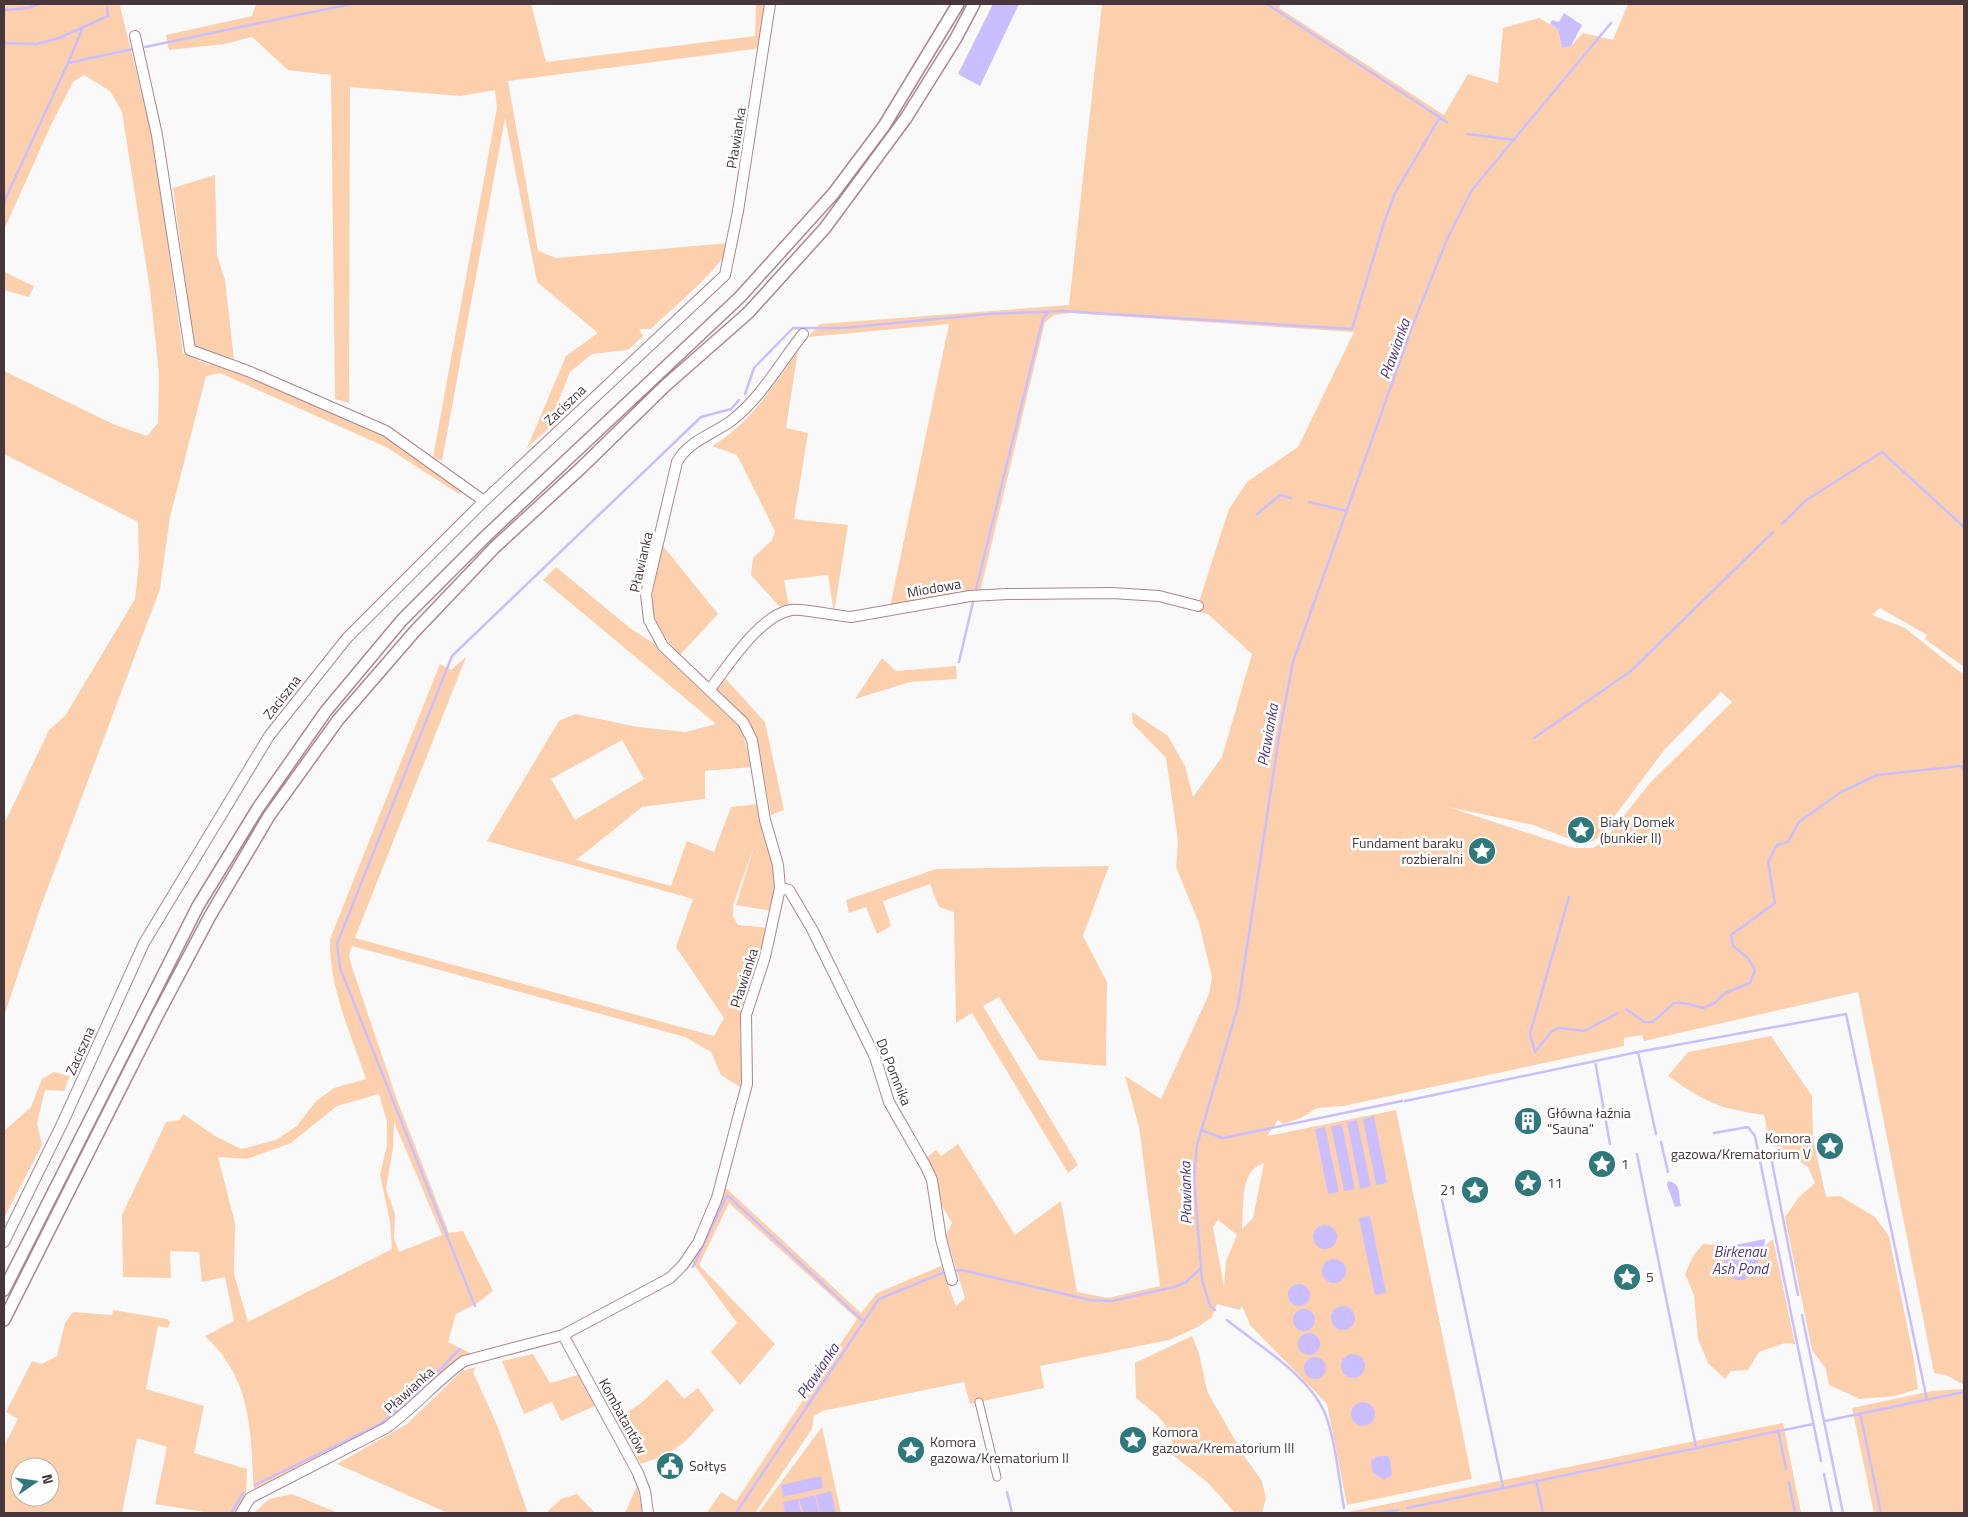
<svg xmlns="http://www.w3.org/2000/svg" width="1968" height="1517" viewBox="0 0 1968 1517" font-family="'Titillium Web',sans-serif">
<style>
.green{fill:#fcd0ad;fill-rule:evenodd}
.water{fill:#cbbeff}
.lines{fill:none;stroke-linecap:round;stroke-linejoin:round}
.stream{stroke:#cbbeff;stroke-width:2.5}
.pedestrian-casing{stroke:#ac8692;stroke-width:9}
.minor-casing{stroke:#ac8692;stroke-width:12}
.tertiary-casing{stroke:#ac8692;stroke-width:14}
.pedestrian{stroke:#fff;stroke-width:7}
.minor{stroke:#fff;stroke-width:10}
.tertiary{stroke:#fff;stroke-width:11}
.labels{text-anchor:middle;stroke-width:5;stroke-linejoin:round;paint-order:stroke}
.street-label{font-size:14px;fill:#47363c;stroke:#fff}
.poi-label{font-size:14px;fill:#47363c;stroke:#fff;text-anchor:start}
.water-label{font-size:15px;font-style:italic;fill:#4c3681;stroke:#fff}
</style>
<rect width="100%" height="100%" fill="#f9f9f9"/>
<!-- green -->
<path class="green" d="M 4,4 L 122,4 L 120,6 L 154,143 L 183,353 L 209,365 L 212,362 L 384,434 L 463,490 L 459,494 L 386,447 L 220,373 L 206,376 L 170,517 L 160,589 L 41,906 L 4,1016 L 4,819 L 6,820 L 49,730 L 65,716 L 135,599 L 139,562 L 138,522 L 4,454 L 4,371 L 115,425 L 147,436 L 158,423 L 159,374 L 150,290 L 122,112 L 110,91 L 84,75 L 73,82 L 51,125 L 4,230 Z
M 256,4 L 531,4 L 546,62 L 755,36 L 756,4 L 765,4 L 760,47 L 754,49 L 508,81 L 538,251 L 556,258 L 730,243 C 727,264 669,311 651,329 L 639,329 L 643,336 L 628,350 L 592,354 L 570,372 L 547,430 L 527,448 L 566,356 L 598,333 L 537,282 L 505,118 L 442,461 L 433,457 L 497,108 L 495,90 L 461,96 L 350,87 L 349,403 L 335,399 L 331,75 L 288,70 L 252,37 L 225,44 L 169,50 L 166,35 L 252,16 Z
M 1102,4 L 1281,4 L 1279,8 L 1444,115 L 1468,74 L 1498,83 L 1503,28 L 1539,18 L 1558,29 L 1562,48 L 1571,46 L 1583,33 L 1613,40 L 1628,4 L 1964,4 L 1964,667 L 1925,639 L 1927,635 L 1880,608 L 1872,615 L 1905,628 L 1964,675 L 1964,1385 L 1948,1376 L 1934,1373 L 1858,992 L 1644,1041 L 1642,1035 L 1624,1038 L 1624,1046 L 1343,1106 L 1317,1108 L 1301,1118 L 1283,1124 L 1278,1120 L 1267,1136 L 1396,1110 L 1472,1479 L 1347,1505 L 1327,1404 L 1250,1325 L 1242,1306 L 1240,1310 L 1217,1304 L 1212,1317 L 1198,1327 L 1169,1340 L 1040,1366 L 1044,1388 L 970,1404 L 964,1382 L 822,1411 L 814,1416 L 812,1429 L 755,1513 L 707,1513 L 721,1492 L 736,1501 L 857,1319 L 729,1203 L 699,1265 L 775,1344 L 740,1385 L 711,1352 L 737,1323 L 692,1262 L 726,1188 L 861,1313 L 877,1293 L 941,1266 L 956,1306 L 965,1298 L 946,1235 L 952,1223 L 938,1199 L 926,1158 L 936,1150 L 941,1156 L 958,1144 L 1015,1235 L 1061,1201 L 1077,1292 L 1108,1298 L 1160,1286 L 1139,1127 L 1125,1076 L 1161,1099 L 1209,994 L 1212,977 L 1199,923 L 1176,867 L 1178,841 L 1166,758 L 1133,724 L 1132,712 L 1168,736 L 1185,766 L 1193,797 L 1222,757 L 1252,654 L 1208,614 L 1196,611 L 1229,509 L 1247,482 L 1298,447 L 1354,332 L 1070,313 L 1054,315 L 1045,322 L 980,592 L 890,607 L 949,324 L 808,337 L 820,324 L 1069,305 ZM 1721,692 L 1732,702 L 1649,784 L 1605,840 L 1593,848 L 1574,848 L 1448,807 L 1533,825 L 1580,843 L 1593,841 L 1599,837 L 1665,749 ZM 1264,1163 L 1253,1218 L 1242,1229 C 1244,1207 1239,1170 1264,1163 ZM 1218,1220 L 1237,1235 L 1226,1261 L 1224,1286 L 1213,1227 Z
M 215,175 L 217,255 L 225,280 L 234,359 L 194,347 L 173,188 Z
M 4,272 L 34,286 L 29,297 L 4,290 Z
M 798,351 L 786,428 L 808,433 L 794,519 L 848,525 L 834,613 L 828,575 L 784,580 L 789,607 L 779,606 L 751,575 L 753,558 L 772,540 L 775,531 L 737,455 L 712,446 C 750,424 773,386 798,351 Z
M 663,546 L 718,614 L 680,655 C 641,611 651,599 663,546 Z
M 556,567 L 630,628 L 653,643 L 740,724 L 752,767 L 705,771 L 705,799 L 642,807 L 576,860 L 671,886 L 687,841 L 714,852 L 731,807 L 758,804 L 776,882 L 771,911 L 736,905 L 755,844 L 733,905 L 733,916 L 738,925 L 768,928 C 756,962 743,993 740,1029 C 738,1048 748,1067 740,1087 L 721,1075 L 711,1052 L 685,1037 L 352,946 L 349,956 L 352,967 L 396,1097 L 449,1233 L 463,1231 L 493,1291 L 476,1304 L 456,1314 L 448,1342 L 470,1353 L 450,1367 L 380,1428 L 254,1492 C 251,1447 253,1398 225,1359 C 220,1351 212,1343 205,1336 L 234,1321 L 225,1277 L 202,1282 L 199,1252 L 170,1251 L 171,1278 L 123,1277 L 122,1215 L 166,1122 L 180,1120 L 183,1114 L 215,1136 L 241,1149 L 276,1140 L 297,1126 L 316,1101 L 334,1088 L 366,1079 C 351,1034 329,988 330,939 L 440,664 L 451,670 L 466,657 L 355,938 L 714,1036 L 724,1018 L 676,947 L 693,899 L 487,841 L 559,721 L 575,714 L 638,727 L 686,732 L 716,724 L 543,580 ZM 622,740 L 644,779 L 575,820 L 551,779 ZM 379,1094 L 387,1122 L 387,1145 L 380,1175 L 390,1222 L 392,1249 L 248,1322 L 234,1274 L 235,1223 L 218,1157 L 247,1159 L 291,1143 L 337,1106 ZM 394,1122 L 442,1235 L 399,1252 L 394,1238 L 395,1214 L 386,1189 L 393,1148 Z
M 882,658 L 896,671 L 956,666 L 957,679 L 910,682 L 855,699 Z
M 724,677 L 765,722 L 784,810 L 771,815 L 756,734 L 715,689 Z
M 1109,866 L 1083,936 L 1107,982 L 1106,1066 L 1039,1060 L 999,997 L 983,1006 L 1078,1165 L 1068,1173 L 972,1013 L 956,1023 L 954,912 L 939,907 L 930,884 L 883,901 L 891,926 L 877,934 L 866,907 L 849,913 L 846,900 L 936,869 Z
M 1771,1036 L 1812,1096 L 1813,1138 L 1826,1197 L 1840,1196 L 1875,1217 L 1889,1236 L 1914,1360 L 1918,1389 L 1895,1396 L 1860,1399 L 1829,1385 L 1826,1369 L 1812,1350 L 1785,1217 L 1799,1197 L 1815,1183 L 1808,1167 L 1770,1143 L 1764,1115 C 1718,1108 1706,1103 1668,1076 L 1688,1052 Z
M 54,1072 L 70,1076 L 64,1091 L 45,1090 L 37,1123 L 42,1145 L 4,1218 L 4,1131 L 31,1107 L 42,1079 Z
M 1773,1239 L 1795,1344 L 1785,1343 L 1759,1352 L 1748,1370 L 1731,1371 L 1725,1379 L 1708,1363 L 1698,1339 L 1694,1295 L 1685,1274 L 1693,1256 L 1703,1244 L 1729,1246 L 1724,1258 L 1758,1262 L 1765,1246 Z
M 113,1310 L 167,1319 L 170,1322 L 168,1328 L 158,1326 L 146,1389 L 204,1406 L 194,1453 L 247,1469 L 246,1496 L 238,1513 L 211,1513 L 155,1504 L 167,1447 L 137,1438 L 122,1513 L 4,1513 L 4,1446 L 18,1419 L 6,1412 L 32,1361 L 42,1364 L 57,1356 L 65,1323 L 73,1312 L 112,1315 ZM 20,1467 L 50,1467 L 50,1497 L 20,1497 Z
M 1192,1336 L 1199,1353 L 1207,1391 L 1244,1456 L 1262,1481 L 1266,1498 L 1262,1513 L 1235,1513 L 1208,1483 L 1173,1455 L 1171,1432 L 1158,1416 L 1136,1398 L 1135,1363 Z
M 533,1354 L 550,1383 L 578,1375 L 595,1406 L 561,1421 L 552,1402 L 524,1414 L 502,1361 Z
M 476,1367 L 473,1372 L 497,1425 L 528,1513 L 448,1513 L 337,1464 L 407,1424 L 462,1371 Z
M 667,1379 L 684,1399 L 698,1388 L 714,1410 C 687,1440 681,1451 641,1464 L 616,1420 L 641,1403 Z
M 1964,1389 L 1964,1513 L 1874,1513 L 1852,1408 L 1932,1391 Z
M 1783,1423 L 1801,1513 L 1343,1513 Z
M 822,1427 L 841,1513 L 758,1513 Z
M 637,1486 L 643,1513 L 625,1513 Z
M 292,1494 L 338,1513 L 254,1513 L 269,1499 Z
M 577,1494 L 595,1513 L 546,1513 L 561,1499 Z"/>
<!-- water -->
<path class="water" d="M 993,4 L 1019,4 L 980,86 L 958,74 Z
M 1564,13 L 1582,25 L 1571,46 L 1562,48 L 1558,29 L 1550,24 L 1552,20 L 1559,22 Z
M 1374,1116 L 1387,1183 L 1376,1185 L 1363,1119 Z
M 1357,1120 L 1371,1186 L 1360,1189 L 1347,1122 Z
M 1342,1124 L 1355,1189 L 1344,1191 L 1331,1126 Z
M 1325,1127 L 1339,1192 L 1328,1194 L 1315,1129 Z
M 1668,1181 C 1682,1183 1678,1195 1681,1206 L 1675,1207 L 1667,1185 Z
M 1370,1216 L 1386,1293 L 1375,1295 L 1359,1218 Z
M1313 1237a12 12 0 1 1 24 0a12 12 0 1 1-24 0Z
M 1765,1239 C 1765,1255 1754,1268 1745,1280 L 1735,1280 L 1725,1270 L 1724,1258 L 1729,1246 Z
M1322 1271a12 12 0 1 1 24 0a12 12 0 1 1-24 0Z
M1288 1295a11 11 0 1 1 22 0a11 11 0 1 1-22 0Z
M1331 1318a12 12 0 1 1 24 0a12 12 0 1 1-24 0Z
M1293 1320a11 11 0 1 1 22 0a11 11 0 1 1-22 0Z
M1298 1344a11 11 0 1 1 22 0a11 11 0 1 1-22 0Z
M1341 1366a12 12 0 1 1 24 0a12 12 0 1 1-24 0Z
M1304 1368a11 11 0 1 1 22 0a11 11 0 1 1-22 0Z
M1351 1414a12 12 0 1 1 24 0a12 12 0 1 1-24 0Z
M 1379,1456 L 1388,1456 L 1390,1459 L 1392,1475 L 1384,1480 L 1372,1472 L 1371,1460 Z
M 821,1476 L 823,1488 L 783,1497 L 781,1485 Z
M 831,1491 L 836,1513 L 820,1513 L 816,1495 Z
M 815,1495 L 819,1513 L 803,1513 L 799,1499 Z
M 798,1499 L 801,1513 L 785,1513 L 783,1502 Z"/>
<g class="lines">
<!-- stream -->
<path class="stream" d="M 1267,4 L 1447,122
M 4,10 L 28,8 L 39,4
M 4,43 L 37,44 L 59,38 L 108,16 L 107,8
M 145,47 L 351,4
M 68,63 L 83,27
M 1467,134 L 1515,140
M 4,202 L 68,63 L 133,49
M 745,394 L 754,368 L 793,328 L 843,328 L 989,314 L 1062,311 L 1352,329 L 1384,223 L 1395,193 L 1440,117
M 1309,502 L 1347,511
M 1257,514 L 1280,495 L 1291,498
M 1782,524 L 1805,501 L 1882,452 L 1964,527
M 976,589 L 1043,318 L 1049,312
M 959,662 L 973,602
M 1534,738 L 1631,671 L 1773,532
M 1569,897 L 1530,1034 L 1535,1052 L 1552,1031 L 1559,1028 L 1584,1031 L 1618,1013
M 1626,1009 L 1644,1022 L 1653,1022 L 1674,1003 L 1685,1003 L 1703,1008 L 1715,1003 L 1725,993 L 1750,983 L 1755,970 L 1748,958 L 1733,946 L 1731,935 L 1775,903 L 1768,862 L 1777,845 L 1788,842 L 1799,822 L 1841,792 L 1877,775 L 1961,766 L 1964,769
M 1638,1052 L 1656,1134
M 1595,1061 L 1610,1144
M 1405,1101 L 1638,1052 L 1846,1014 L 1927,1400
M 1201,1130 L 1223,1138 L 1402,1101
M 1714,1133 L 1748,1127 L 1755,1136 L 1821,1461
M 1661,1142 L 1668,1172
M 1637,1154 L 1696,1447
M 1772,1162 L 1798,1295
M 1442,1200 L 1503,1487
M 693,1267 L 727,1195 L 864,1322
M 954,1271 L 962,1270 L 1090,1300 L 1112,1301 L 1174,1287 L 1186,1282 L 1201,1268
M 475,1306 L 340,968 L 337,944 L 452,656 L 701,417 L 731,409 L 739,400
M 1215,1310 L 1210,1306 L 1202,1280 L 1194,1179 L 1197,1145 L 1238,1006 L 1281,724 L 1293,662 L 1412,327 L 1448,237 L 1472,190 L 1611,23
M 1802,1315 L 1843,1513
M 1227,1320 C 1258,1345 1308,1375 1324,1411 C 1335,1436 1339,1480 1344,1508
M 1860,1413 L 1881,1513
M 1825,1421 L 1964,1392
M 1778,1430 L 1786,1469
M 1824,1474 L 1832,1513
M 1536,1480 L 1543,1513
M 1789,1482 L 1795,1513
M 255,1485 L 380,1424 L 405,1405 L 460,1349
M 1007,1492 L 1012,1513
M 1407,1508 L 1813,1424
M 232,1512 L 243,1493
M 736,1513 L 879,1299 L 945,1272
M 1380,1513 L 1398,1510"/>
<defs>
<path id="pedestrian" d="M 979,1402 L 997,1477"/>
<path id="minor" d="M 135,36 L 157,135 L 190,350 L 248,371 L 386,431 L 484,501
M 710,689 C 729,665 759,616 791,610 C 801,608 836,616 851,617 L 970,596 L 1008,594 L 1112,593 L 1159,596 L 1198,606
M 780,888 L 789,890 L 812,929 L 875,1057 L 889,1102 L 925,1165 L 932,1180 L 941,1239 L 952,1280
M 4,1242 L 63,1122 L 144,943 L 269,736 L 347,638 L 484,501 L 725,275 L 738,211 L 770,4
M 563,1335 L 638,1473 L 645,1491 L 648,1513
M 241,1513 L 250,1498 L 386,1428 C 414,1408 436,1381 464,1361 L 563,1335 L 670,1278 L 683,1265 L 698,1243 L 717,1198 L 747,1084 L 746,1015 L 765,957 L 780,888 L 778,865 L 765,820 L 752,740 L 743,722 L 663,646 L 649,620 L 646,594 L 677,462 C 687,442 713,434 731,421 C 761,398 780,363 803,334"/>
<path id="tertiary" d="M 4,1290 L 198,906 L 258,808 L 326,711 L 402,620 L 486,536 L 740,297 L 833,194 L 884,126 L 958,4
M 4,1320 L 156,1018 L 210,916 L 269,816 L 338,720 L 415,631 L 495,547 L 581,468 L 666,385 L 748,313 L 825,228 L 906,118 L 956,38 L 974,4"/>
</defs>
<!-- pedestrian casing -->
<use href="#pedestrian" class="pedestrian-casing"/>
<!-- minor casing -->
<use href="#minor" class="minor-casing"/>
<!-- tertiary casing -->
<use href="#tertiary" class="tertiary-casing"/>
<!-- pedestrian -->
<use href="#pedestrian" class="pedestrian"/>
<!-- minor -->
<use href="#minor" class="minor"/>
<!-- tertiary -->
<use href="#tertiary" class="tertiary"/>
</g>
<!-- icons -->
<defs>
<symbol id="sight-disc" viewBox="-11 -11 22 22"><circle r="9.5" fill="#2f787b" stroke="#fff"/><path d="M0-6L1.8-2.2L6-1.7L2.9 1.2L3.7 5.4L0 3.3L-3.7 5.4L-2.9 1.2L-6-1.7L-1.8-2.2Z" fill="#fff"/></symbol>
<symbol id="building-disc" viewBox="-11 -11 22 22"><circle r="9.5" fill="#2f787b" stroke="#fff"/><path d="M-4-6H4V6H1V3H-1V6H-4ZM-2.5-4.3h1.7v1.8h-1.7ZM.8-4.3h1.7v1.8H.8ZM-2.5-1h1.7V.8h-1.7ZM.8-1h1.7V.8H.8Z" fill="#fff"/></symbol>
<symbol id="civic-disc" viewBox="-11 -11 22 22"><circle r="9.5" fill="#2f787b" stroke="#fff"/><path d="M-.6-6.5H3V-4.5H.6V-3L4-1V1h2V6H-6V1h2V-1L-.6-3ZM-1.2 2.5V6h2.4V2.5Z" fill="#fff"/></symbol>
</defs>
<g fill-rule="evenodd">
<use href="#sight-disc" x="1565" y="814" width="32" height="32"/>
<use href="#sight-disc" x="1466" y="835" width="32" height="32"/>
<use href="#building-disc" x="1512" y="1105" width="32" height="32"/>
<use href="#sight-disc" x="1814" y="1130" width="32" height="32"/>
<use href="#sight-disc" x="1586" y="1148" width="32" height="32"/>
<use href="#sight-disc" x="1512" y="1167" width="32" height="32"/>
<use href="#sight-disc" x="1459" y="1174" width="32" height="32"/>
<use href="#sight-disc" x="1611" y="1261" width="32" height="32"/>
<use href="#sight-disc" x="1117" y="1424" width="32" height="32"/>
<use href="#sight-disc" x="895" y="1434" width="32" height="32"/>
<use href="#civic-disc" x="654" y="1450" width="32" height="32"/>
</g>
<g class="labels">
<!-- street labels -->
<g class="street-label">
<text transform="translate(736 138) rotate(-81)" y="5">Pławianka</text>
<text transform="translate(565 405) rotate(-44)" y="5">Zaciszna</text>
<text transform="translate(641 562) rotate(-77)" y="5">Pławianka</text>
<text transform="translate(934 588) rotate(-10)" y="5">Miodowa</text>
<text transform="translate(282 697) rotate(-52)" y="5">Zaciszna</text>
<text transform="translate(744 978) rotate(-72)" y="5">Pławianka</text>
<text transform="translate(80 1051) rotate(-66)" y="5">Zaciszna</text>
<text transform="translate(894 1072) rotate(68)" y="5">Do Pomnika</text>
<text transform="translate(409 1390) rotate(-42)" y="5">Pławianka</text>
<text transform="translate(623 1416) rotate(61)" y="5">Kombatantów</text>
</g>
<!-- poi labels -->
<g class="poi-label">
<text x="1600" y="827">Biały Domek<tspan x="1600" dy="16">(bunkier II)</tspan></text>
<text x="1463" y="848" text-anchor="end">Fundament baraku<tspan x="1463" dy="16">rozbieralni</tspan></text>
<text x="1547" y="1118">Główna łaźnia<tspan x="1547" dy="16">"Sauna"</tspan></text>
<text x="1811" y="1143" text-anchor="end">Komora<tspan x="1811" dy="16">gazowa/Krematorium V</tspan></text>
<text x="1621" y="1169">1</text>
<text x="1547" y="1188">11</text>
<text x="1456" y="1195" text-anchor="end">21</text>
<text x="1646" y="1282">5</text>
<text x="1152" y="1437">Komora<tspan x="1152" dy="16">gazowa/Krematorium III</tspan></text>
<text x="930" y="1447">Komora<tspan x="930" dy="16">gazowa/Krematorium II</tspan></text>
<text x="689" y="1471">Sołtys</text>
</g>
<!-- water labels -->
<g class="water-label">
<text transform="translate(1395 349) rotate(-70)" y="5">Pławianka</text>
<text transform="translate(1268 735) rotate(-80)" y="5">Pławianka</text>
<text transform="translate(1186 1193) rotate(-91)" y="5">Pławianka</text>
<text x="1740" y="1257">Birkenau<tspan x="1740" dy="17">Ash Pond</tspan></text>
<text transform="translate(818 1371) rotate(-56)" y="5">Pławianka</text>
</g>
</g>
<!-- border -->
<rect width="1968" height="1517" fill="none" stroke="#47363c" stroke-width="10"/>
<!-- north arrow -->
<g transform="translate(35 1482) rotate(77)"><circle r="24" fill="#ffffff" stroke="#b5afb1"/>
<path d="M0-4L9 19L0 12L-9 19Z" fill="#2f787b"/>
<text y="-8" font-size="14" font-weight="bold" text-anchor="middle" fill="#47363c">N</text>
</g>
</svg>
